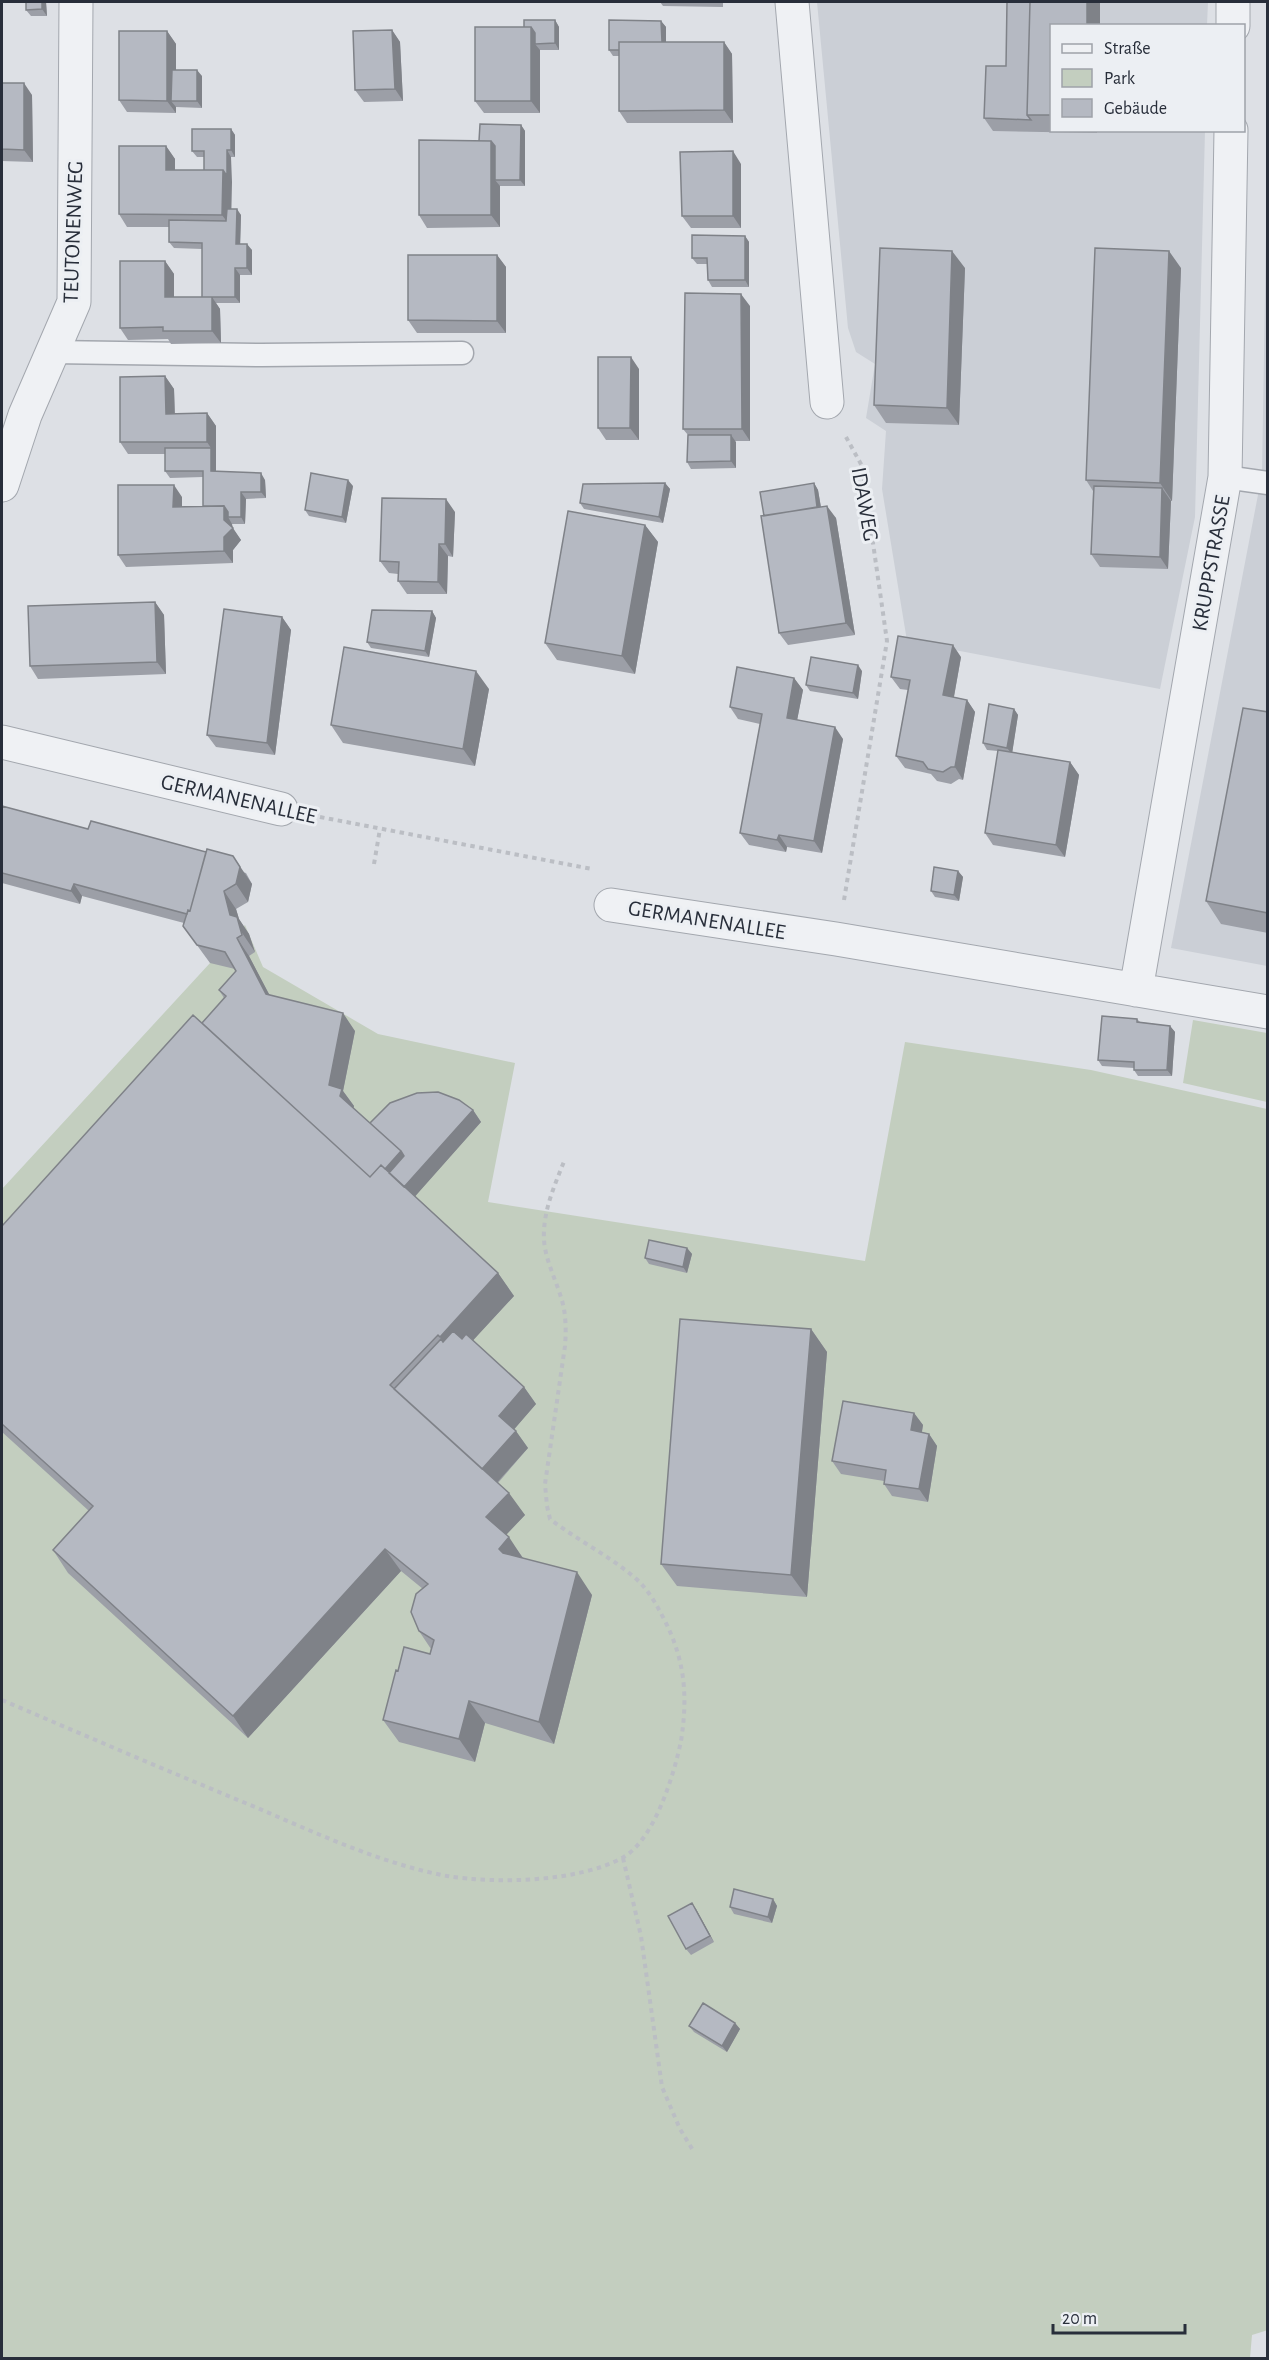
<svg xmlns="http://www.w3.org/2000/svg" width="1269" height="2360" viewBox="0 0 1269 2360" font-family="'Alegreya Sans',sans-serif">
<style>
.built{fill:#cbcfd6}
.green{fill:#c3cebf}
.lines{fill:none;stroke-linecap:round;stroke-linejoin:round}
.service-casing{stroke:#a3a7ae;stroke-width:25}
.minor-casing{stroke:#a3a7ae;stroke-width:35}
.path{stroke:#bbbec4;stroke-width:4;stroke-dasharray:4.5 4.5;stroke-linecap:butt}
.service{stroke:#eff1f4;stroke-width:22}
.minor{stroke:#eff1f4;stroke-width:33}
.wall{fill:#9c9fa7}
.shaded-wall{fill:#7f8288}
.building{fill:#b5b9c2;stroke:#7f8288;stroke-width:1.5}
.labels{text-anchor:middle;stroke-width:6;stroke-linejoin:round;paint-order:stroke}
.street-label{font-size:22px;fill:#282e3a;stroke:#eceff3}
</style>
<rect width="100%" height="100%" fill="#dde0e5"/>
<!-- built -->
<path class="built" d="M 817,2 L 1208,2 L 1207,25 L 1052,26 L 1052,130 L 1205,131 L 1195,517 L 1160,689 L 907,641 L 882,489 L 886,431 L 866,418 L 875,364 L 856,352 L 848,328 Z
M 1267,175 L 1267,966 L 1171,948 L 1262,474 Z"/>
<!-- green -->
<path class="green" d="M 245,925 L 263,967 L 378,1034 L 515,1063 L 488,1202 L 865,1261 L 905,1042 L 1091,1070 L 1267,1109 L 1268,2330 L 1252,2335 L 1250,2358 L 2,2358 L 2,1189 Z
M 1193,1020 L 1267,1033 L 1267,1102 L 1183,1083 Z"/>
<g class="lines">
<defs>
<path id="service" d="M 52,352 L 262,355 L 462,353
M 1225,477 L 1268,483"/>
<path id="minor" d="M 792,2 L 827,402
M 1233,26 L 1233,2
M 2,485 L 25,415 L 74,302 L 76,2
M 2,742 L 281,809
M 611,905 L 836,939 L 1268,1012
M 1136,990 L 1225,477 L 1231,130"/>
</defs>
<!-- service casing -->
<use href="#service" class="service-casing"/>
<!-- minor casing -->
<use href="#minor" class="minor-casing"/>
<!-- path -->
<path class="path" d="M 320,817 L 592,869
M 374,864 L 380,829
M 844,900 L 887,641 L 862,466 L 846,437
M 2,1700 C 86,1736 170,1772 255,1807 C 316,1833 382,1864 447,1876 C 496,1884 578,1882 622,1858 C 654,1841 674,1775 681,1741 C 688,1696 685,1661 665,1621 C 656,1604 649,1590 634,1577 C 608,1555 577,1540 550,1519 L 547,1506 L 545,1484 L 565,1346 C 566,1334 566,1321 564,1309 C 559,1283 542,1258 544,1231 C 545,1206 556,1182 565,1159
M 623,1858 L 641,1936 L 662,2087 L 680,2129 L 694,2152"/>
<!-- service -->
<use href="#service" class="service"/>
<!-- minor -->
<use href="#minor" class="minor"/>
</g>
<!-- wall -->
<path class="wall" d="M 46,2 L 47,16 L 31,16 L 26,10 Z
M 660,2 L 723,2 L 723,7 L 663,6 Z
M 1007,2 L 1100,2 L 1100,26 L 1052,26 L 1052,130 L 1097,130 L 1097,133 L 993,131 L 984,118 L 1006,66 Z
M 555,20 L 559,27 L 559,50 L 540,50 L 540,113 L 484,113 L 475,101 L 524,27 Z
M 661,21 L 666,27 L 666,42 L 724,42 L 732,54 L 733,123 L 627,123 L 619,111 L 619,56 L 613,56 L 609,50 Z
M 392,30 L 400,42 L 403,101 L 364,102 L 355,90 Z
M 167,31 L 176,44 L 176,70 L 202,76 L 202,108 L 176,107 L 176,113 L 127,112 L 119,100 Z
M 2,83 L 32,95 L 33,162 L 2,161 Z
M 521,125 L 525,131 L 525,186 L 500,186 L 500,227 L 427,228 L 419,215 L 479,141 Z
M 231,129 L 235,135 L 235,157 L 231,157 L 231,209 L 241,215 L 240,244 L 252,250 L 252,275 L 240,275 L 240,303 L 216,303 L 220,309 L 221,343 L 171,344 L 168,339 L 128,340 L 120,328 L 165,261 L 174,274 L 174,297 L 203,297 L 202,249 L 174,248 L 169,242 L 169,227 L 127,227 L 119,214 L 166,146 L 175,159 L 175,170 L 204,170 L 204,157 L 197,157 L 192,151 Z
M 741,164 L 741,228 L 691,228 L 682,216 Z
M 745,236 L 749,242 L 749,287 L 712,287 L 708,280 L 707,264 L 697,264 L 692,258 Z
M 497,255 L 506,267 L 506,333 L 417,333 L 408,320 Z
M 965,268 L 959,425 L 886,423 L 874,405 Z
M 1181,268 L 1172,501 L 1171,501 L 1168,569 L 1100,567 L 1091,554 L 1093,491 L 1086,480 Z
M 750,306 L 750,441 L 735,441 L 736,468 L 691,469 L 687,462 L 688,435 L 683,429 Z
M 639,369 L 639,440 L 606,440 L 598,428 Z
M 165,376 L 174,389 L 175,414 L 207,413 L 216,426 L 216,471 L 265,480 L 266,498 L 246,499 L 245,524 L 232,524 L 232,528 L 241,540 L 233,550 L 233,563 L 126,567 L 118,555 L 182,497 L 182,507 L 203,506 L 203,477 L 170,478 L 165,471 L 165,454 L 128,454 L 120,442 Z
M 665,483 L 670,489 L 663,523 L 584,509 L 580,503 Z
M 814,483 L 818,490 L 821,507 L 836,518 L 855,635 L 788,645 L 779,633 L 764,516 Z
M 353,486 L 346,523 L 309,516 L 305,510 Z
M 455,512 L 453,557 L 448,556 L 447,594 L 407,594 L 398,581 L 398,574 L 389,573 L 380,561 Z
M 645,525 L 658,542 L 635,674 L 557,660 L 545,643 Z
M 155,602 L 164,615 L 166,674 L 38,679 L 30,666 Z
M 432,611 L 436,618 L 429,657 L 371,648 L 367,642 Z
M 282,617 L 291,630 L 275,755 L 216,747 L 207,735 Z
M 961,657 L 954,697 L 967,700 L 975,712 L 963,780 L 959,779 L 951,784 L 937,781 L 931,774 L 905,768 L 896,756 L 908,690 L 900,689 L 891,677 Z
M 862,671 L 858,699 L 810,691 L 806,685 Z
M 794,678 L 803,690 L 797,720 L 843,739 L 822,853 L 787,847 L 786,852 L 749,845 L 740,833 L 760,724 L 738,719 L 730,707 Z
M 489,689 L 475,766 L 343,743 L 331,725 Z
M 1014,709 L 1018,715 L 1012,753 L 1070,762 L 1079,775 L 1065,857 L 993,845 L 985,833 L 998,751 L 987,750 L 983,743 Z
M 1268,712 L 1268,933 L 1221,924 L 1206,901 Z
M 2,806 L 246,873 L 252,884 L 248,902 L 236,909 L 239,919 L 249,934 L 255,952 L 249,956 L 269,995 L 355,1031 L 343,1091 L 354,1106 L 353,1108 L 370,1123 L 473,1110 L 481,1122 L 415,1196 L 498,1273 L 514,1296 L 473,1340 L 524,1387 L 536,1404 L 514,1429 L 528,1448 L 498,1483 L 525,1515 L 506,1535 L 524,1559 L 592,1595 L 554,1744 L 485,1723 L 475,1762 L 399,1742 L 383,1720 L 398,1671 L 430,1654 L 431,1649 L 419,1631 L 423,1589 L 401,1571 L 248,1738 L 68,1573 L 53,1550 L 89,1511 L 2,1432 L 2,1226 L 202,1023 L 224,998 L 219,990 L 236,971 L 235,969 L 210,963 L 183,926 L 184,923 L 82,896 L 80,904 L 2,883 Z
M 958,871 L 963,877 L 959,901 L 935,897 L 931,891 Z
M 1137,1019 L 1140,1022 L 1170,1026 L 1175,1032 L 1172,1076 L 1138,1076 L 1134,1070 L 1134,1068 L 1102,1066 L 1098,1060 Z
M 687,1248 L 692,1254 L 687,1273 L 649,1264 L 645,1258 Z
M 811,1329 L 827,1352 L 807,1597 L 677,1586 L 661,1564 Z
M 914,1413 L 923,1425 L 922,1432 L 929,1434 L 937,1446 L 928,1502 L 892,1496 L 884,1484 L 884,1481 L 841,1474 L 832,1461 Z
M 773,1899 L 777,1906 L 772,1923 L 734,1914 L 730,1907 Z
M 696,1909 L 714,1942 L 691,1955 L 686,1949 Z
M 735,2023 L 740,2029 L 727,2052 L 694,2032 L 689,2026 Z"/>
<!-- shaded-wall -->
<path class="shaded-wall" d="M 42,2 L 46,2 L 47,16 L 42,9 Z
M 1087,2 L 1100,2 L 1100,26 L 1087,26 Z
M 555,20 L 559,27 L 559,50 L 555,43 Z
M 661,21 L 666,27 L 666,54 L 662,48 Z
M 531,27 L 540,39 L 535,44 L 540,50 L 540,113 L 531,101 Z
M 392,30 L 400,42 L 403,101 L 395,89 Z
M 167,31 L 176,44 L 176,101 L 171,101 L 176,107 L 176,113 L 167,101 Z
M 724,42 L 732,54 L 733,123 L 724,110 Z
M 197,70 L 202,76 L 202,108 L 197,101 Z
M 24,83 L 32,95 L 33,162 L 24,150 Z
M 521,125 L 525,131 L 525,186 L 520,180 Z
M 231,129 L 235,135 L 235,157 L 231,150 Z
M 491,141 L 500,153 L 495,180 L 500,186 L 500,227 L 491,215 Z
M 166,146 L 175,159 L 175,182 L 166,170 Z
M 227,150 L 231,157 L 232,182 L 231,227 L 222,215 L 223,170 Z
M 733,151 L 741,164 L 741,228 L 733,216 Z
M 237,209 L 241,215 L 240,250 L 236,244 Z
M 745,236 L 749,242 L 749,287 L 745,280 Z
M 247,244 L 252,250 L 252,275 L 247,268 Z
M 952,251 L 965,268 L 959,425 L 947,408 Z
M 1169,251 L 1181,268 L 1172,501 L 1160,483 Z
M 497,255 L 506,267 L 506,333 L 497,321 Z
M 165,261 L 174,274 L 174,309 L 165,297 Z
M 235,268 L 240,275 L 240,303 L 235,297 Z
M 741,294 L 750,306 L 750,441 L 742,429 Z
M 212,297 L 220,309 L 221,343 L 212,331 Z
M 631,357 L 639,369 L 639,440 L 630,428 Z
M 165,376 L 174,389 L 175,426 L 166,414 Z
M 207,413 L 216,426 L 216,477 L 211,471 L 211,448 L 207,442 Z
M 731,435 L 736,442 L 736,468 L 731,461 Z
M 261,473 L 265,480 L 266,498 L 261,492 Z
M 348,480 L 353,486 L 346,523 L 342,517 Z
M 665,483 L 670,489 L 663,523 L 659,517 Z
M 814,483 L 818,490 L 823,520 L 818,514 Z
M 174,485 L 182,497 L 182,519 L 173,507 Z
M 1162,488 L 1171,501 L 1168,569 L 1160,557 Z
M 241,492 L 246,499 L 245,524 L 241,517 Z
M 446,499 L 455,512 L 453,557 L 445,544 Z
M 224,506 L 231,517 L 228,517 L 232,524 L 233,528 L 241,540 L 233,550 L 233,563 L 224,551 Z
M 827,506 L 836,518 L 855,635 L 846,623 Z
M 645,525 L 658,542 L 635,674 L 622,656 Z
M 439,544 L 448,556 L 447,594 L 438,582 Z
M 155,602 L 164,615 L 166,674 L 157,662 Z
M 432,611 L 436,618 L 429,657 L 425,651 Z
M 282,617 L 291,630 L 275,755 L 267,743 Z
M 953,645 L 961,657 L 952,707 L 943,695 Z
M 858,665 L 862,671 L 858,699 L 853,693 Z
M 476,671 L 489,689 L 475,766 L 463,749 Z
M 794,678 L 803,690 L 795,731 L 787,718 Z
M 967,700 L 975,712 L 963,780 L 955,767 Z
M 1014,709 L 1018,715 L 1012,754 L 1007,748 Z
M 835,727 L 843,739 L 822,853 L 814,841 Z
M 1070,762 L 1079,775 L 1065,857 L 1056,845 Z
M 779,835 L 787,847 L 786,852 L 777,840 Z
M 233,856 L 252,884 L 248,902 L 236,884 Z
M 958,871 L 963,877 L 959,901 L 954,895 Z
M 74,884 L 82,896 L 80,904 L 71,891 Z
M 224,891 L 236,909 L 239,919 L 249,934 L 255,952 L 230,915 Z
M 237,938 L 249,956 L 278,1011 L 266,994 Z
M 343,1013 L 355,1031 L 343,1091 L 354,1106 L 352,1113 L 329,1085 Z
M 1170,1026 L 1175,1032 L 1172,1076 L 1167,1070 Z
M 473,1110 L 481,1122 L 411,1201 L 402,1189 Z
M 401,1151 L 413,1169 L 373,1181 Z
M 687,1248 L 692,1254 L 687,1273 L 683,1267 Z
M 498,1273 L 514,1296 L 455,1360 L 440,1337 Z
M 811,1329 L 827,1352 L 807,1597 L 791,1575 Z
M 524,1387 L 536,1404 L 511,1433 L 499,1416 Z
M 914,1413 L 923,1425 L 920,1442 L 911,1430 Z
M 516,1431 L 528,1448 L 493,1487 L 481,1470 Z
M 929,1434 L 937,1446 L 928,1502 L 919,1489 Z
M 509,1493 L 525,1515 L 502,1539 L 486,1517 Z
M 509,1537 L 524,1560 L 514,1571 L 499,1549 Z
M 385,1549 L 401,1571 L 248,1738 L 233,1716 Z
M 577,1572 L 592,1595 L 554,1744 L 539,1722 Z
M 469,1701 L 485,1723 L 475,1762 L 459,1739 Z
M 773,1899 L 777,1906 L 772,1923 L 768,1917 Z
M 692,1903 L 696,1909 L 714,1942 L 710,1936 Z
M 735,2023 L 740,2029 L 727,2052 L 722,2046 Z"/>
<!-- building -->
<path class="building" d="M 26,2 L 42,2 L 42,9 L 26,10 Z
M 1007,2 L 1030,2 L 1027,115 L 1031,120 L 984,118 L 986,66 L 1006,66 Z
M 1030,2 L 1087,2 L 1087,26 L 1052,26 L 1052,115 L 1027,115 Z
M 524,20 L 555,20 L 555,43 L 535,44 L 535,33 L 531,27 L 524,27 Z
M 609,20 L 661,21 L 662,42 L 619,42 L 619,50 L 609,50 Z
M 475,27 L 531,27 L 531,101 L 475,101 Z
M 392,30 L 395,89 L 355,90 L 353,31 Z
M 119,31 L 167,31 L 167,101 L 119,100 Z
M 619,42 L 724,42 L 724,110 L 619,111 Z
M 172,70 L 197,70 L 197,101 L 171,101 Z
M 2,83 L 24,83 L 24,150 L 2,149 Z
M 480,124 L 521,125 L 520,180 L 495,180 L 495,146 L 491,141 L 479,141 Z
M 192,129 L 231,129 L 231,150 L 227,150 L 227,176 L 223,170 L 204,170 L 204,151 L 192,151 Z
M 419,140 L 491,141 L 491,215 L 419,215 Z
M 119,146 L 166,146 L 166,170 L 223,170 L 222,215 L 119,214 Z
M 733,151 L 733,216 L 682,216 L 680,152 Z
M 227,209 L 237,209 L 236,244 L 247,244 L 247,268 L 235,268 L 235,297 L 202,297 L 202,243 L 169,242 L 169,220 L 226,221 Z
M 692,235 L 745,236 L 745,280 L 708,280 L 707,258 L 692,258 Z
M 880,248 L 952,251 L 947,408 L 874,405 Z
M 1095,248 L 1169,251 L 1160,483 L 1086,480 Z
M 408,255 L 497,255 L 497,321 L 408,320 Z
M 120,261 L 165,261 L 165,297 L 212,297 L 212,331 L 163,331 L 163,327 L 120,328 Z
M 685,293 L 741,294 L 742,429 L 683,429 Z
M 598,357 L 631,357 L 630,428 L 598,428 Z
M 165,376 L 166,414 L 207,413 L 207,442 L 120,442 L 120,377 Z
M 688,435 L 731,435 L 731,461 L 687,462 Z
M 165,448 L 211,448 L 211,471 L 261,473 L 261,492 L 241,492 L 241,517 L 228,517 L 228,512 L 224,506 L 203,506 L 203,471 L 165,471 Z
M 311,473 L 348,480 L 342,517 L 305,510 Z
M 665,483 L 659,517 L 580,503 L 583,484 Z
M 814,483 L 817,507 L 764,516 L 760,492 Z
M 118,485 L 174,485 L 173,507 L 224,506 L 224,520 L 233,528 L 224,537 L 224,551 L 118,555 Z
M 1094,486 L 1162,488 L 1160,557 L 1091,554 Z
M 382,498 L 446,499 L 445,544 L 439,544 L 438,582 L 398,581 L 399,562 L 380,561 Z
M 827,506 L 846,623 L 779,633 L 761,516 Z
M 568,511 L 645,525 L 622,656 L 545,643 Z
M 155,602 L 157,662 L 30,666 L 28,606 Z
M 224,609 L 282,617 L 267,743 L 207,735 Z
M 372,610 L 432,611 L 425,651 L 367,642 Z
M 898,636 L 953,645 L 943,695 L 967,700 L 955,767 L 951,767 L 943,772 L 928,769 L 923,762 L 896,756 L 910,680 L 891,677 Z
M 344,647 L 476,671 L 463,749 L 331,725 Z
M 811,657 L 858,665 L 853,693 L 806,685 Z
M 737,667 L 794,678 L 787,718 L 835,727 L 814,841 L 779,835 L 777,840 L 740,833 L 762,714 L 730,707 Z
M 989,704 L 1014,709 L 1007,748 L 983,743 Z
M 1243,708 L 1268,712 L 1268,913 L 1206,901 Z
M 998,750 L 1070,762 L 1056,845 L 985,833 Z
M 2,806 L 88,829 L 91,821 L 206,852 L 190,911 L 188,910 L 187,914 L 74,884 L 71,891 L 2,873 Z
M 207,849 L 233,856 L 240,867 L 236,884 L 224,891 L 230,915 L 237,917 L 242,935 L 237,938 L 266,994 L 343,1013 L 329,1085 L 342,1089 L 340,1096 L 401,1151 L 385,1169 L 381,1165 L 370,1177 L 202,1023 L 226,996 L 219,990 L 236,971 L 225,952 L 197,945 L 183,926 L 188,910 L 190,911 Z
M 934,867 L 958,871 L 954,895 L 931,891 Z
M 193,1015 L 370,1177 L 381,1165 L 498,1273 L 440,1337 L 438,1335 L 390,1385 L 509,1493 L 486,1517 L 509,1537 L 499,1549 L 503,1553 L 577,1572 L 539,1722 L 469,1701 L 459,1739 L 383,1720 L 396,1670 L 398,1671 L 404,1647 L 430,1654 L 434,1640 L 419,1631 L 411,1612 L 416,1594 L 428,1584 L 385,1549 L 233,1716 L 53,1550 L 93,1506 L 2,1424 L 2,1226 Z
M 1102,1016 L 1137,1019 L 1137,1022 L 1170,1026 L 1167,1070 L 1134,1070 L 1134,1062 L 1098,1060 Z
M 438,1092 L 459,1100 L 473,1110 L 404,1187 L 389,1173 L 404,1156 L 401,1151 L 370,1123 L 390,1103 L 417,1093 Z
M 649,1240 L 687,1248 L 683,1267 L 645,1258 Z
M 680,1319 L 811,1329 L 791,1575 L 661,1564 Z
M 453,1331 L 462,1339 L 466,1334 L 524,1387 L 499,1416 L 516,1431 L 482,1469 L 394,1389 L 441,1339 L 443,1342 Z
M 843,1401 L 914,1413 L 911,1430 L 929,1434 L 919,1489 L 884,1484 L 886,1470 L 832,1461 Z
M 734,1889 L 773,1899 L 768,1917 L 730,1907 Z
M 692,1903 L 710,1936 L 686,1949 L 668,1916 Z
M 703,2003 L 735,2023 L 722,2046 L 689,2026 Z"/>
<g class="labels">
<!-- street labels -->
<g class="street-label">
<text transform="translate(72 232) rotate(-88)" y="8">TEUTONENWEG</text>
<text transform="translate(866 504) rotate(80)" y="8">IDAWEG</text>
<text transform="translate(1210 563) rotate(-80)" y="8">KRUPPSTRASSE</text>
<text transform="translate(239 798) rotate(13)" y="8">GERMANENALLEE</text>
<text transform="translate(707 919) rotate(9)" y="8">GERMANENALLEE</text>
</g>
</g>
<!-- border -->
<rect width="1269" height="2360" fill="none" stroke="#282e3a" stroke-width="6"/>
<!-- legend -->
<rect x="1050" y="24" width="195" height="108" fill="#eceff3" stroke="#9ea2a9" stroke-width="1.5"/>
<rect x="1062" y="44" width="30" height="9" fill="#eff1f4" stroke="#9ea2a9" stroke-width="1.5"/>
<text x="1104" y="54" font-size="18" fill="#282e3a">Straße</text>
<rect x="1062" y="69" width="30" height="18" fill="#c3cebf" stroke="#9ea2a9" stroke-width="1.5"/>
<text x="1104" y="84" font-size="18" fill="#282e3a">Park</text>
<rect x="1062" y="99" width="30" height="18" fill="#b5b9c2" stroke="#9ea2a9" stroke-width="1.5"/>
<text x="1104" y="114" font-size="18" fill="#282e3a">Gebäude</text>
<!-- scale -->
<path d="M1053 2324v9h132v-9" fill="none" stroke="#282e3a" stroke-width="3"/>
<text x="1062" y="2324" font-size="18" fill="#282e3a" stroke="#eceff3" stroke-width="4.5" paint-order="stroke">20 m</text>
</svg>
